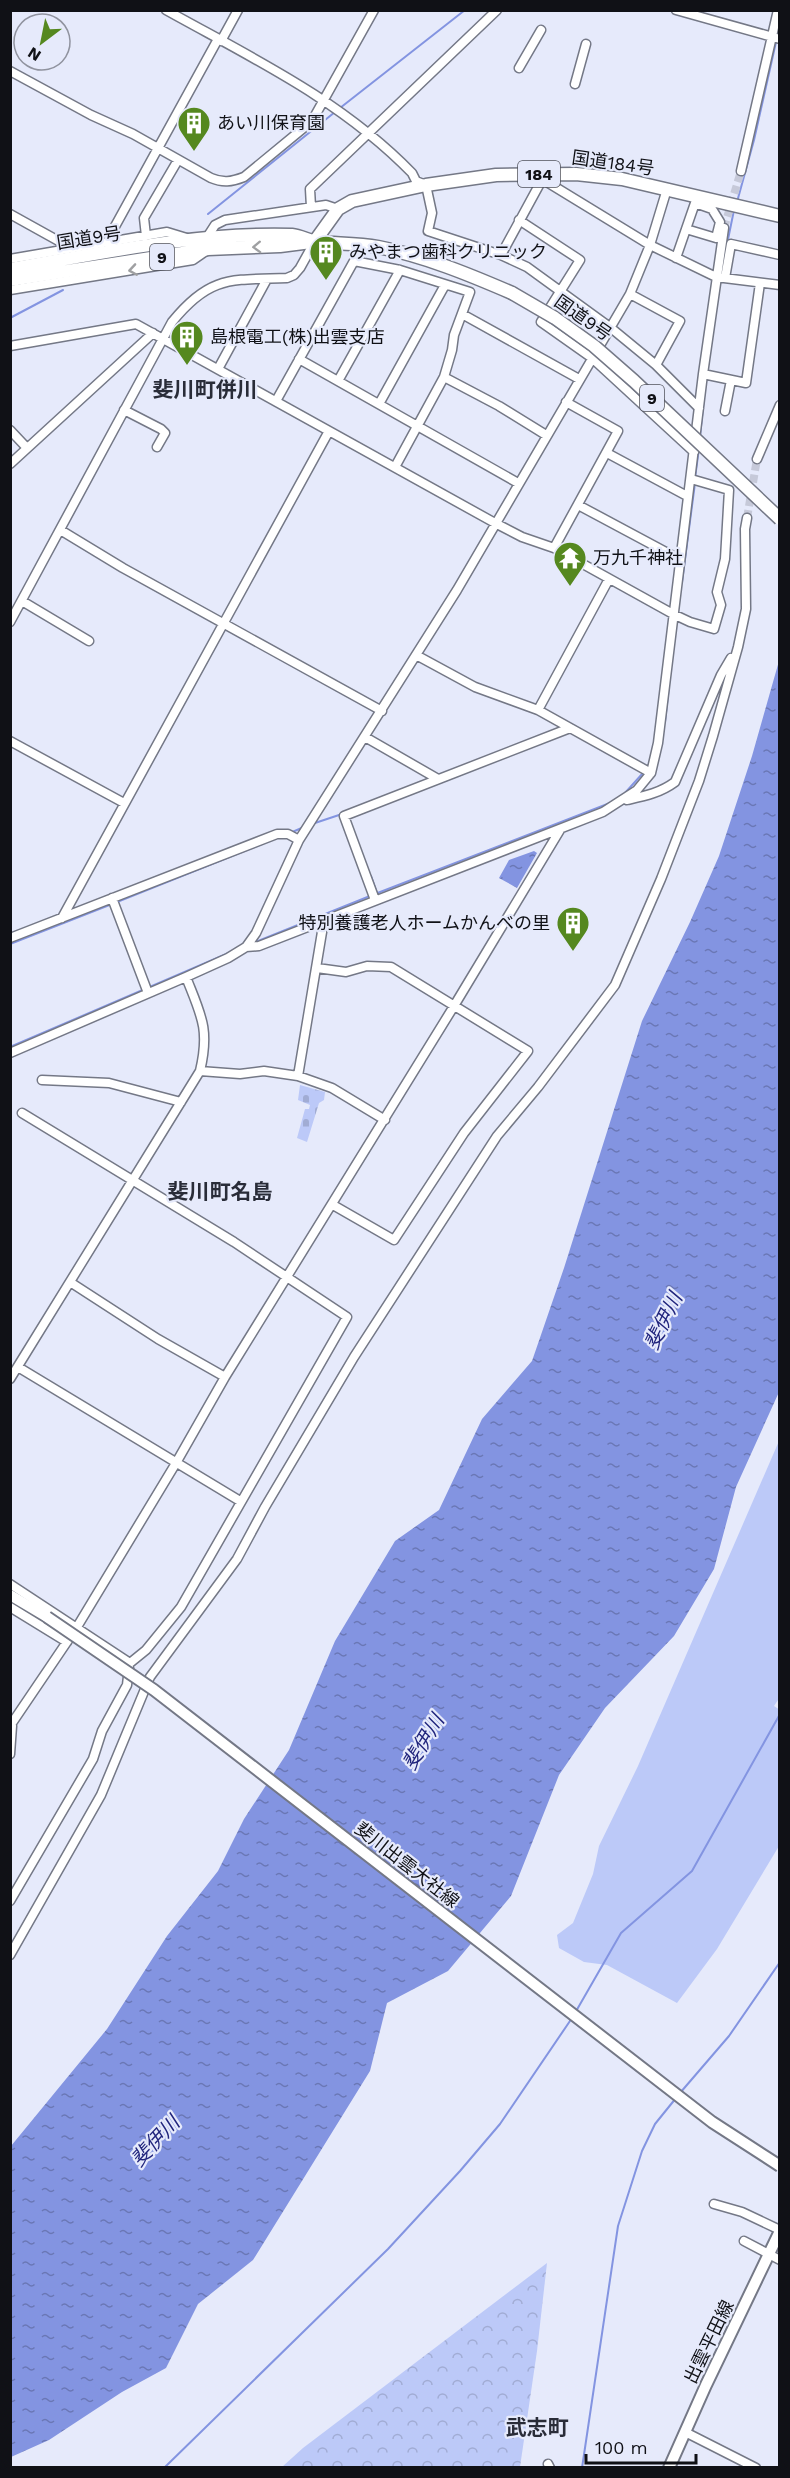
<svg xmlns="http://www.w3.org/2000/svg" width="790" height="2478" viewBox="0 0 790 2478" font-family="'Work Sans','Noto Sans JP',sans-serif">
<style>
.green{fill:#bcc9f8}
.cemetery{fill:url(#cemetery-stones)}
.park{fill:url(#park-crowns)}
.water{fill:url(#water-ripples)}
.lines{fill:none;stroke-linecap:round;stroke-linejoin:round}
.stream{stroke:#8394e1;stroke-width:2}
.minor-tunnel{stroke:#c6c9d9;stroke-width:8;stroke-dasharray:8 4;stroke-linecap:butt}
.minor-casing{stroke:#747886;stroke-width:11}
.major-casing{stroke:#747886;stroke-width:14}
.highway-casing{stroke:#747886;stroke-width:15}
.minor{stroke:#fff;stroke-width:8}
.major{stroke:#fff;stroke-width:10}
.highway{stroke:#fff;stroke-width:12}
.major-bridge-casing{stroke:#747886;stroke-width:14;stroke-linecap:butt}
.highway-bridge-casing{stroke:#747886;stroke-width:15;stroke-linecap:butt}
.major-bridge{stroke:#fff;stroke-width:10}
.highway-bridge{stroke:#fff;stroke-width:12}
.oneway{stroke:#9fa0a2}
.labels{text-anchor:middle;stroke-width:4.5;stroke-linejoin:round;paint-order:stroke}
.shield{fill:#e6eafb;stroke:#50525b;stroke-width:1.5}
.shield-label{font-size:16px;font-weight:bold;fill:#101116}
.poi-label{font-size:18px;fill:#101116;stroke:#e6eafb;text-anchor:start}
.street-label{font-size:18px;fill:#101116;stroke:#e6eafb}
.water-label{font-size:20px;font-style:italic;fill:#21257d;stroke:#e6eafb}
.quarter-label{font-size:21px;font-weight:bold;fill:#292c38;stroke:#e6eafb}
</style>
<defs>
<pattern id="cemetery-stones" width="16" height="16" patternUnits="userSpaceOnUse" patternTransform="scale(1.5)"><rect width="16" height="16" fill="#bcc9f8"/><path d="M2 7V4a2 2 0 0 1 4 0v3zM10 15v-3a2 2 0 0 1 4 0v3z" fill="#a1acd4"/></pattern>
<pattern id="park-crowns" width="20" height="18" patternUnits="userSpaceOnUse" patternTransform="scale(1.5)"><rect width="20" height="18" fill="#bcc9f8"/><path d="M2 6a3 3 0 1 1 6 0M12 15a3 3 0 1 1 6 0" fill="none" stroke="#a1acd4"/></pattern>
<pattern id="water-ripples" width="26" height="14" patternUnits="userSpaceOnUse" patternTransform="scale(1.5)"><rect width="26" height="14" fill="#8394e1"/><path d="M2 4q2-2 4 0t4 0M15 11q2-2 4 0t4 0" fill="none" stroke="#6a77b5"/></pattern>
</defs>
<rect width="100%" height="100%" fill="#e6eafb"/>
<!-- green -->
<path class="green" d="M 779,1441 L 780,1697 L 774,1706 L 780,1710 L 779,1846 L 717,1949 L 677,2003 L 607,1965 L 584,1962 L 559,1948 L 557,1935 L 573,1923 L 593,1874 L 599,1846 L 638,1766 Z"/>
<!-- cemetery -->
<path class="cemetery" d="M 300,1085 L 325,1092 L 324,1100 L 319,1103 L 307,1142 L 297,1138 L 305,1109 L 309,1109 L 310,1105 L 298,1100 Z"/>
<!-- park -->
<path class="park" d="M 547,2263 L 537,2351 L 520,2467 L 282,2467 L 303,2448 Z"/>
<!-- water -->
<path class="water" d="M 779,661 L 779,1392 L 736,1487 L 714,1569 L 674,1636 L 605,1708 L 559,1775 L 511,1896 L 448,1971 L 387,2003 L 370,2071 L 253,2260 L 198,2304 L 166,2368 L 122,2392 L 49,2440 L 11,2457 L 11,2146 L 107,2029 L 167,1936 L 218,1871 L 244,1819 L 289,1750 L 335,1641 L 395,1541 L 439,1510 L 482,1419 L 532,1361 L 564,1268 L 642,1021 L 690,922 L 719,856 L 752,756 Z
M 534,851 L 537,853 L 517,888 L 499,878 L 509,860 Z"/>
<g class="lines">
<!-- stream -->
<path class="stream" d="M 777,36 L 780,24
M 340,108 L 465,10
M 737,202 L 754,140 L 776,42
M 208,214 L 335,112
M 723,264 L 734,210
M 10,318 L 63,290
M 700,436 L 705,388
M 695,478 L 699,448
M 682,582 L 695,483
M 665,722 L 669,686
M 625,793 L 643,773
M 312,824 L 345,813
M 290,833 L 304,827
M 371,876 L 377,893
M 375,894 L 610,803
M 117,902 L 262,844
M 253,943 L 370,896
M 10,944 L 112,904
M 10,1047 L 231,952
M 575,2013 L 621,1933 L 692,1871 L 780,1714
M 680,2093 L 729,2036 L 780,1962
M 164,2468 L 388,2249 L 460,2171 L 500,2124 L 572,2018
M 582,2468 L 618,2226 L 642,2151 L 655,2124 L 676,2098"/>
<!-- minor-tunnel -->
<path class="minor-tunnel" d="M 724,228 L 741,171
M 747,518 L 757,459"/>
<defs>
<path id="minor" d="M 166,10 C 254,59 341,100 412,173 L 416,181 L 426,185 L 432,213 L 428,231 L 501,255 L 527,267 L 611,328 L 656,365 L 699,408
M 676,10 L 780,39
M 221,41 L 238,10
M 519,68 L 541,30
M 10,71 L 91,115 L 133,134 L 211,178 C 223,183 231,182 244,177 L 312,121 L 374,10
M 575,84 L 586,44
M 741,171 L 778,10
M 542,179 L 650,245 L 716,277 L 780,285
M 311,207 L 310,189 L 497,10
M 10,214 L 64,244 L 68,249
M 519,220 L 580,260 L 541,322 L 592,358 L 694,452
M 146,236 L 144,218 L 178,160
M 206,239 L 215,225 L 225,220 L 326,205 L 338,209
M 112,242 L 113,230 L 218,39
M 501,255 L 544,176
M 676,258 L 695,203 L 712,209 L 720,222 L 716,238 L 686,229
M 10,259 L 167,232 L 190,239
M 725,278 L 731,244 L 780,255
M 10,290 L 193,260 L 206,251
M 630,294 L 680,321 L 656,365
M 462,314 L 579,379
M 10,346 L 136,324 L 495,523 L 522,537 L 554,548 L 673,614 L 690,622 L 714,629 L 721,605 L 717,592 L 725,559 L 729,490 L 691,479
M 299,359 L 518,483
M 218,369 L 267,279
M 703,374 L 746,383 L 760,283
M 444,377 L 499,406 L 546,435
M 338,381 L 400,270
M 276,401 L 354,261 L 400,270 L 470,292 L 454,335 L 452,350 L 444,377 L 395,467
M 379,404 L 445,285
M 124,410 L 161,429 L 165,433 L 157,447
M 725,411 L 731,380
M 10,430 L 27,448
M 607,453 L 687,496
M 757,459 L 780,405
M 10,464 L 153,333
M 578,505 L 679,559
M 62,531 L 123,568 L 382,711
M 554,548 L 618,431 L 566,402
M 22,601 L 89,641
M 10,622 L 172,322 C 210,275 231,280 287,278 L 294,275 L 300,268 L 315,241
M 416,655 L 475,687 L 538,710 L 651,773
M 538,710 L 609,579
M 365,737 L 438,779
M 10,741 L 124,803
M 627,800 C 645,796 660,793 675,782 L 721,675 L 731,658
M 112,898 L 148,993
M 375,900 L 344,816 L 570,728
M 62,918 L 329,431
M 10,938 L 277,834 L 288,834 L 299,840
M 246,947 L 259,946 L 603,812 L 637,790 L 651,773 L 658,743 L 703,374 L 724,228
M 317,968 L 346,972 L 367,966 L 391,967 L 528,1051 L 464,1133 L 394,1240 L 333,1205
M 10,1053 L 186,977 L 228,958 L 246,947 L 256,933 L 299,840 L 457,590 L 630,294 L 650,245 L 667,189
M 200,1071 L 240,1074 L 264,1071 L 298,1076 L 332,1088 L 385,1120
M 298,1076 L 324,920
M 42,1080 L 109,1083 L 181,1102
M 70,1282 L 158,1339 L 225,1377
M 18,1367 L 240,1501
M 10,1379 L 200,1071 C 210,1029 201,1015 186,977
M 10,1584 L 130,1663 L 146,1650 L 181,1607 L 347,1317 L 234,1242 L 22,1113
M 10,1607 L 67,1642
M 10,1726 L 77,1627 L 176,1463 L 225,1377 L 454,1006 L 560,830
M 10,1754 L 12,1726
M 10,1901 L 93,1759 L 102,1731 L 127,1685 L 129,1668
M 10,1955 L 101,1795 L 150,1677 L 237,1559 L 265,1507 L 354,1357 L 497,1136 L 538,1087 L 615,985 L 661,879 L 699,781 L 713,736 L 738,647 L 746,609 L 745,529 L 747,518
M 714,2204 L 742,2212 L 780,2230
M 744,2241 L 780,2260
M 685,2432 L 756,2468
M 548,2464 L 550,2468"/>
<path id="major" d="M 10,1595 L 47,1617
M 669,2468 L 706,2385 L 780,2231"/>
<path id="highway" d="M 315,241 L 338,209 L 352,201 L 426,185 L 496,175 L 576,174 L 622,179 L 780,216
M 10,269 C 102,253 198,232 292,235 C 301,236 309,241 318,242 C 338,244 358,243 378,247 C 424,256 468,274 512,293
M 10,280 L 208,249 L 280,246 L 311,242"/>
</defs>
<!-- minor casing -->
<use href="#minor" class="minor-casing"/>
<!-- major casing -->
<use href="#major" class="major-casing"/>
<!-- highway casing -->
<use href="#highway" class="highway-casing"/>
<!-- minor -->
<use href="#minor" class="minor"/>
<!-- major -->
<use href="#major" class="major"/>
<!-- highway -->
<use href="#highway" class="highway"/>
<defs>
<path id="major-bridge" d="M 47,1617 L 154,1690 L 712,2122 L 780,2166"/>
<path id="highway-bridge" d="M 512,293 L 555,318 L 594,346 L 634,381 L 780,519"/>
</defs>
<!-- major-bridge casing -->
<use href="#major-bridge" class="major-bridge-casing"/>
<!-- highway-bridge casing -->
<use href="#highway-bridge" class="highway-bridge-casing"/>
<!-- major-bridge -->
<use href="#major-bridge" class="major-bridge"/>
<!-- highway-bridge -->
<use href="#highway-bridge" class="highway-bridge"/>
</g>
<!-- one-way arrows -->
<defs><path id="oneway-chevron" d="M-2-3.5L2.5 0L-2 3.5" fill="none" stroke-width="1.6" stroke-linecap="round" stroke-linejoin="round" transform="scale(1.5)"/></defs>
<g class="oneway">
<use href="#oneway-chevron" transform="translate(257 247) rotate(178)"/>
<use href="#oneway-chevron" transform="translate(133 270) rotate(171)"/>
</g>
<!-- icons -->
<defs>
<symbol id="building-pin" viewBox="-11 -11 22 30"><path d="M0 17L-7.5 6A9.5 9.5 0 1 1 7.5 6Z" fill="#55881f" stroke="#e6eafb"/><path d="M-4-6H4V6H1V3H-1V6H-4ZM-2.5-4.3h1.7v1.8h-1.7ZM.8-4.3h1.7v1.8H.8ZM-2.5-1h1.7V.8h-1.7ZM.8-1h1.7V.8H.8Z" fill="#fff"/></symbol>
<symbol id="temple-pin" viewBox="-11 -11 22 30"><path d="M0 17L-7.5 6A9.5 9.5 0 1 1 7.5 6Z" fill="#55881f" stroke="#e6eafb"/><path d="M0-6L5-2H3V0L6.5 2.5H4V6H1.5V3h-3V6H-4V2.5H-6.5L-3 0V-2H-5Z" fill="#fff"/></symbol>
</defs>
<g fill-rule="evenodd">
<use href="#building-pin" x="175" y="104" width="38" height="52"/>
<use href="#building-pin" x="307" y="233" width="38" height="52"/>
<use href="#building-pin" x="168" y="318" width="38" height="52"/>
<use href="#temple-pin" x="551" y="539" width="38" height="52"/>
<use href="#building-pin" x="554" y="904" width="38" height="52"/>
</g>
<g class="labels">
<!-- shield labels -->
<g class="shield">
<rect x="518" y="161" width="42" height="26" rx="4.5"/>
<rect x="150" y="244" width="24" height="26" rx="4.5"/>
<rect x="640" y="385" width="24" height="26" rx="4.5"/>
</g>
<g class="shield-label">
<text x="539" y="180">184</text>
<text x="162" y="263">9</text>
<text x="652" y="404">9</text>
</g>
<!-- poi labels -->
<g class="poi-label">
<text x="217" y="129">あい川保育園</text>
<text x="349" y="258">みやまつ歯科クリニック</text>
<text x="210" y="343">島根電工(株)出雲支店</text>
<text x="593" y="564">万九千神社</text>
<text x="550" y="929" text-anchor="end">特別養護老人ホームかんべの里</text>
</g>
<!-- street labels -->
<g class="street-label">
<text transform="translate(613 163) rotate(8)" y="6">国道184号</text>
<text transform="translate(89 238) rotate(-9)" y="6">国道9号</text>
<text transform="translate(583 318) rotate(35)" y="6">国道9号</text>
<text transform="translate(407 1865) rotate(38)" y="6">斐川出雲大社線</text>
<text transform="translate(709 2342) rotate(-64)" y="6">出雲平田線</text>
</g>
<!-- water labels -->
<g class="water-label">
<text transform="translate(663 1321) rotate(-64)" y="7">斐伊川</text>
<text transform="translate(423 1742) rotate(-59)" y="7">斐伊川</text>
<text transform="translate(155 2141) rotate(-47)" y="7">斐伊川</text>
</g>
<!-- quarter labels -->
<g class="quarter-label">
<text x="205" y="397">斐川町併川</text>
<text x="220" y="1199">斐川町名島</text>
<text x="537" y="2435">武志町</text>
</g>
</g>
<!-- border -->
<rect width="790" height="2478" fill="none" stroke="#101116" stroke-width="24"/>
<!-- north arrow -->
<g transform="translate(42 42) rotate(212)"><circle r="28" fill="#e6eafb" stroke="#90939f" stroke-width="1.5"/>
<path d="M0-4.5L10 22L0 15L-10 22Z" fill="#55881f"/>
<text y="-9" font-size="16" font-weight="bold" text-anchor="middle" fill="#101116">N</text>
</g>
<!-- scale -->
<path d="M586 2454v9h110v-9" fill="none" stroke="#101116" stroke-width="3"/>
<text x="595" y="2454" font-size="18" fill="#101116" stroke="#e6eafb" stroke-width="4.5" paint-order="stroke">100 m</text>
</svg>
